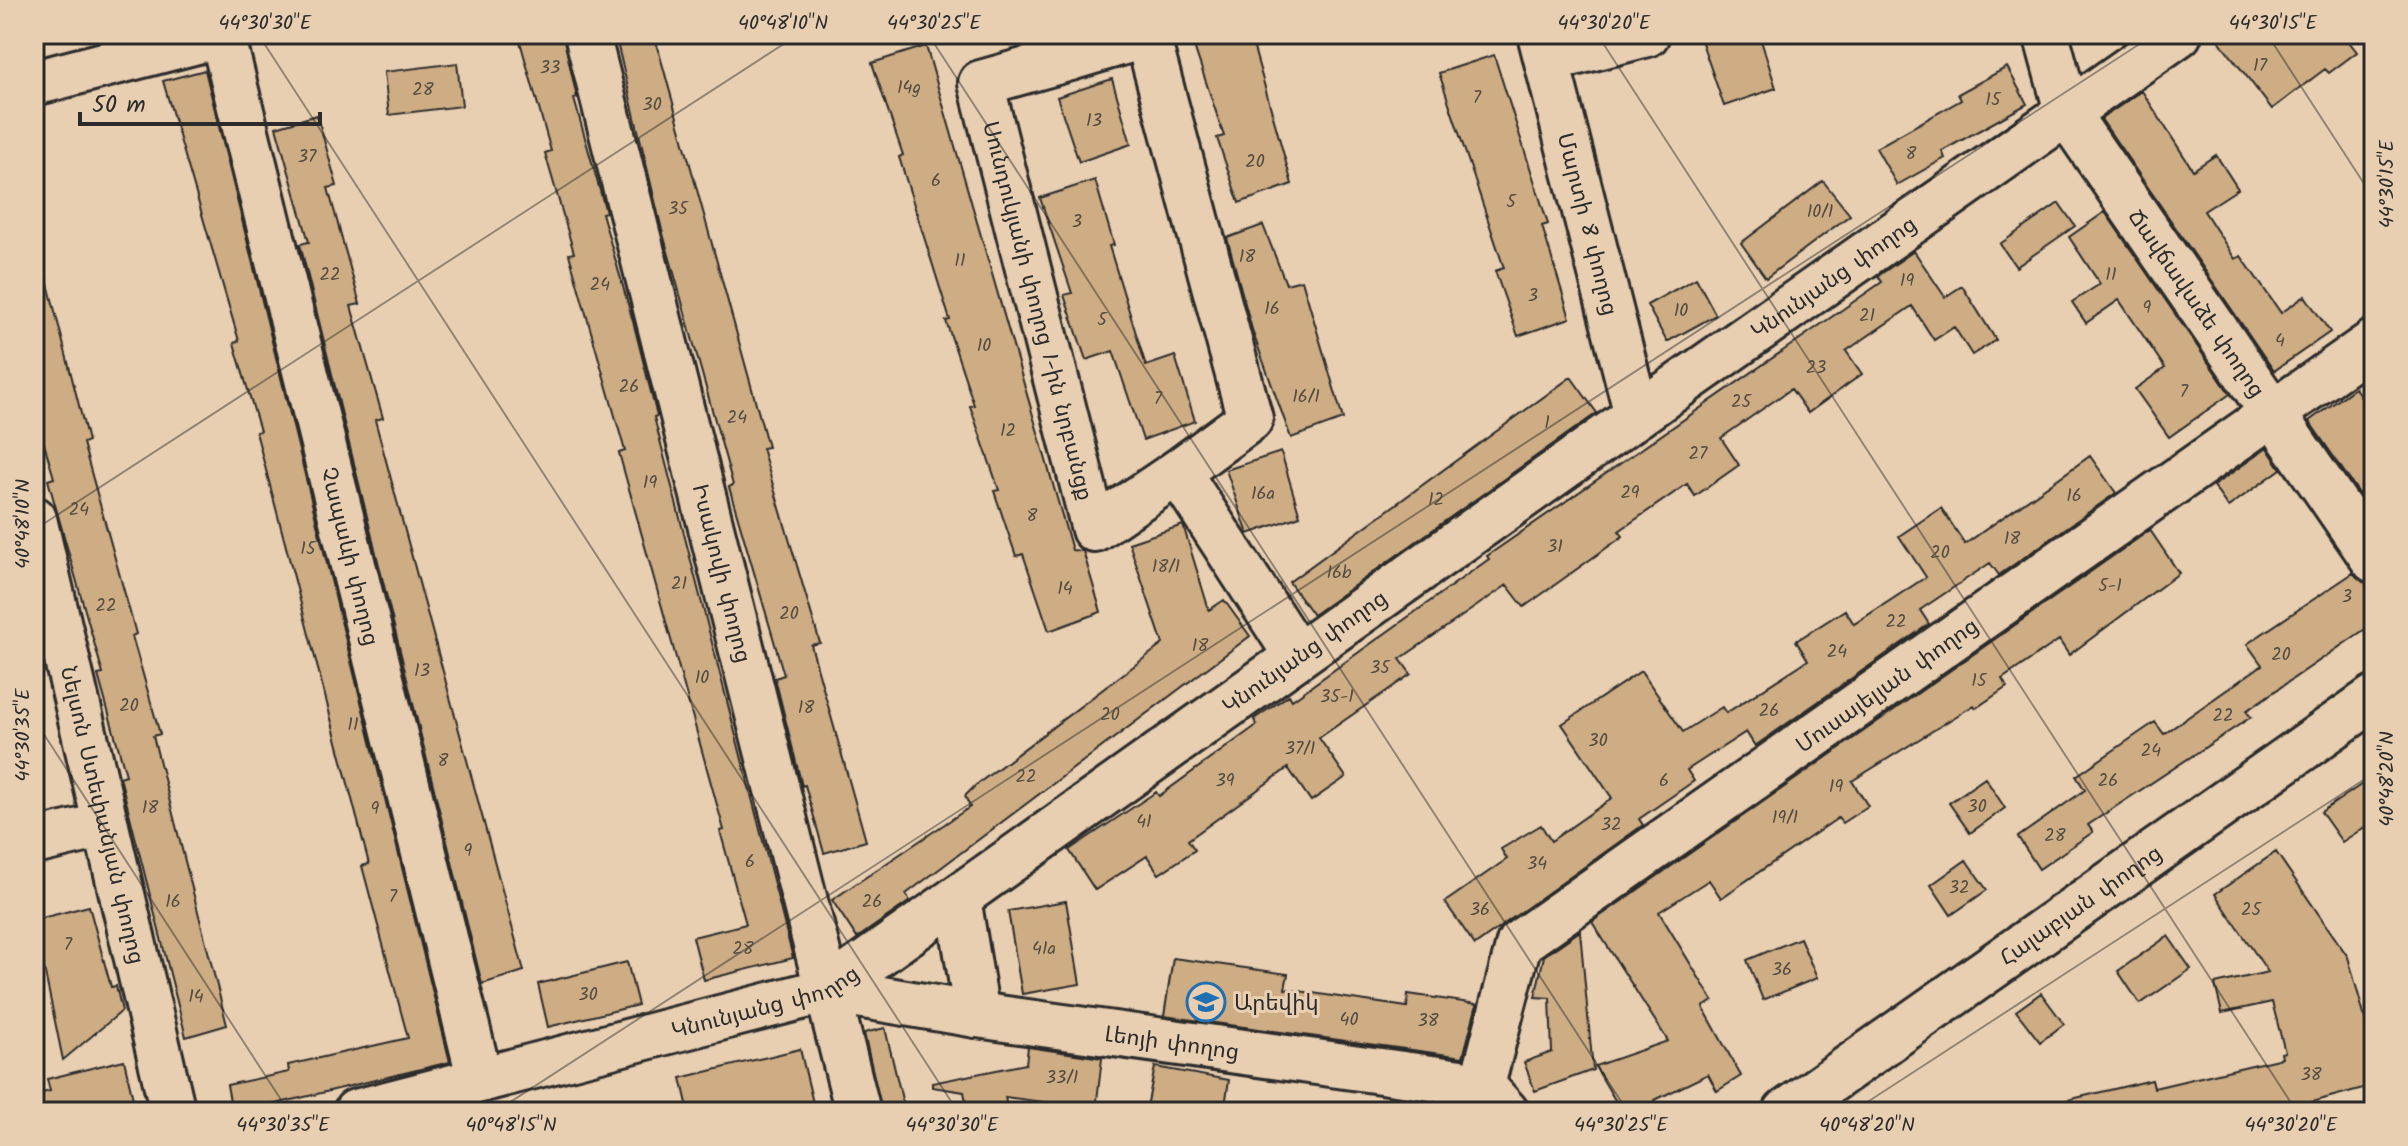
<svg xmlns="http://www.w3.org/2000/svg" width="2408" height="1146" viewBox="0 0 2408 1146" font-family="Kalam,'Noto Sans Armenian',sans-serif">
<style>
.building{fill:#cead84;stroke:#2b2b2b;stroke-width:2}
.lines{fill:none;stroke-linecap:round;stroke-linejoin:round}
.minor-casing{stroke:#2b2b2b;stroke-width:50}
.major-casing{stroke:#2b2b2b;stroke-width:50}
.minor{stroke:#e9cfb1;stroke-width:44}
.major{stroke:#e9cfb1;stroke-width:44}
.ticks{fill:none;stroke:#2b2b2b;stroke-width:2;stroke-opacity:0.45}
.labels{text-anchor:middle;stroke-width:6;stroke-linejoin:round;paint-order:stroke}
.number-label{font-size:18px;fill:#544c41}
.street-label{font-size:22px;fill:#2b2b2b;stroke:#e9cfb1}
.poi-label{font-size:22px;fill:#2b2b2b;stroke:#e9cfb1;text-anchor:start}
.neatline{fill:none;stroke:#2b2b2b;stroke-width:3}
.ticks-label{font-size:20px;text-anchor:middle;fill:#2b2b2b}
</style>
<rect width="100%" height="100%" fill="#e9cfb1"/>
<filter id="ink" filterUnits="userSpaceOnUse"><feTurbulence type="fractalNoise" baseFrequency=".0125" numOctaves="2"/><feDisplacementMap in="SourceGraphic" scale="16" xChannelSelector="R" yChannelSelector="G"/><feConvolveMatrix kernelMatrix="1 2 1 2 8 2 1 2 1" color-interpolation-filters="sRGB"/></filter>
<g filter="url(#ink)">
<!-- building -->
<path class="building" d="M 533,34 L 563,34 L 577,98 L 574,99 L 606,212 L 602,213 L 634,325 L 657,416 L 654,417 L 793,958 L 704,980 L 693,937 L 746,924 L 720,831 L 724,830 L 619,453 L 625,451 L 569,254 L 574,253 L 545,153 L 551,151 L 519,38 Z
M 615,34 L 654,34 L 768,447 L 762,448 L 820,643 L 811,645 L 866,841 L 824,853 L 805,785 L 802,786 L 775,678 L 784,675 L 729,487 L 733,485 L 662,230 Z
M 1190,34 L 1250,34 L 1292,184 L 1239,203 L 1217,138 L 1224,136 Z
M 1699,34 L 1759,34 L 1776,88 L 1724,106 Z
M 2214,34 L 2343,34 L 2357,52 L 2329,73 L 2325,69 L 2272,109 Z
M 926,46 L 1072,550 L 1083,551 L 1101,612 L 1049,631 L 1023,554 L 1016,556 L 994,491 L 999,490 L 970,406 L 974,405 L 946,321 L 950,320 L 899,157 L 903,155 L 872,63 Z
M 1494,55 L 1548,224 L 1542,226 L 1570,318 L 1518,336 L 1495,271 L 1504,268 L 1439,73 Z
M 457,63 L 462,106 L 389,115 L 384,72 Z
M 2007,67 L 2027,104 L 1942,151 L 1945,158 L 1897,185 L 1876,148 L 1961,100 L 1958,94 Z
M 205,70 L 450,1062 L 267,1106 L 268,1112 L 232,1112 L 227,1085 L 289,1072 L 288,1065 L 408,1038 L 362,866 L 369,864 L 256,432 L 260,431 L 234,343 L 239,341 L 163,81 Z
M 1112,79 L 1131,144 L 1079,162 L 1057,97 Z
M 2142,91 L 2193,170 L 2216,155 L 2238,189 L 2204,211 L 2235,259 L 2241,256 L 2281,313 L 2305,296 L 2330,332 L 2274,371 L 2101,119 Z
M 317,115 L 337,186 L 328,188 L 360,304 L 351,306 L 383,418 L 375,420 L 524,971 L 482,984 L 300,244 L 309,242 L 276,127 Z
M 1095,180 L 1114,245 L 1109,246 L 1146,366 L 1175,356 L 1195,421 L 1143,440 L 1113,351 L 1086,360 L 1064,295 L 1072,293 L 1040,198 Z
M 1823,181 L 1850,215 L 1766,278 L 1741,243 Z
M 2059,203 L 2075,226 L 2016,267 L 2000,244 Z
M 2105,212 L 2230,394 L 2169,437 L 2135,389 L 2165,368 L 2119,300 L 2086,323 L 2072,302 L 2100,284 L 2069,237 Z
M 1263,225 L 1286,284 L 1302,280 L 1343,419 L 1291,438 L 1253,333 L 1227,238 Z
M 1914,251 L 1945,297 L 1962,286 L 1996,340 L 1972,355 L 1954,327 L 1934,340 L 1912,306 L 1846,351 L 1862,374 L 1808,413 L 1791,389 L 1721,438 L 1739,465 L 1695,496 L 1687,484 L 1619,531 L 1623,536 L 1524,607 L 1507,585 L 1400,659 L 1411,674 L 1319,738 L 1346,777 L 1311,801 L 1288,768 L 1188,840 L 1195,850 L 1159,874 L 1147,856 L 1095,890 L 1069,850 L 1156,792 L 1159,796 L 1257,725 L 1254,719 L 1289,695 L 1292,700 L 1489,559 L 1487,556 L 1882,282 L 1878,276 Z
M 42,260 L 88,441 L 83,443 L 136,634 L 132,636 L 160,734 L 153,736 L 227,1025 L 186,1037 L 120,777 L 126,775 L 98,675 L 103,674 L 48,480 L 54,478 L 34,409 L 34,261 Z
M 1696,278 L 1716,315 L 1667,342 L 1647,305 Z
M 1571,377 L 1597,413 L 1313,615 L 1289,582 Z
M 2355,388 L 2374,416 L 2374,515 L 2309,421 Z
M 2267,448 L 2281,469 L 2228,507 L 2213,486 Z
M 1281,452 L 1300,516 L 1248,534 L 1226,470 Z
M 2090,456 L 2116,493 L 1999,575 L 1990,563 L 1920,610 L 1929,624 L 1755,746 L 1746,732 L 1687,770 L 1694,781 L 1639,819 L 1643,825 L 1475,945 L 1445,902 L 1507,859 L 1501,849 L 1541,825 L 1551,841 L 1612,798 L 1562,724 L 1641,671 L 1683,732 L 1722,707 L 1726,713 L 1808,660 L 1796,641 L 1845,610 L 1854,624 L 1926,577 L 1899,536 L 1941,508 L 1965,544 Z
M 1183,525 L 1209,610 L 1224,600 L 1250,636 L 906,894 L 910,901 L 857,938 L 832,900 L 970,807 L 965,796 L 976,785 L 1163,644 L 1129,543 Z
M 2150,530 L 2179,573 L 2069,655 L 2059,640 L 2002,679 L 2007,687 L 1976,708 L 1974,705 L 1852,781 L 1868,806 L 1842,823 L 1838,818 L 1721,898 L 1709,880 L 1659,912 L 1713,1001 L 1703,1007 L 1741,1076 L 1717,1091 L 1708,1074 L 1655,1100 L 1662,1112 L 1622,1112 L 1595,1066 L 1668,1041 L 1592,922 Z
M 2353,573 L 2363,582 L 2374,585 L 2374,623 L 2246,711 L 2251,717 L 2088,825 L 2093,832 L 2039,869 L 2018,837 L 2085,790 L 2076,776 L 2155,722 L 2164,734 L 2262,665 L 2247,644 Z
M 2374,776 L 2374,821 L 2342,842 L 2321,812 Z
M 1985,778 L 2005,808 L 1970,833 L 1949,803 Z
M 2276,852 L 2348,957 L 2369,1033 L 2374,1032 L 2374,1085 L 2290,1108 L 2291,1112 L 2061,1112 L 2059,1102 L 2152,1080 L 2154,1088 L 2282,1058 L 2281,1053 L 2285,1052 L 2272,1002 L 2222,1013 L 2215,984 L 2268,972 L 2215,894 Z
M 1966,860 L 1987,890 L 1951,915 L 1931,885 Z
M 1066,901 L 1080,984 L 1022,994 L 1008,911 Z
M 89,906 L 111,987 L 116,986 L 122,1011 L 63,1060 L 34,920 Z
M 1580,931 L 1593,1070 L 1535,1091 L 1524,1062 L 1552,1052 L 1550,998 L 1535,997 L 1544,956 Z
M 2168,936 L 2191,969 L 2140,1004 L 2118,971 Z
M 1800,938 L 1817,978 L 1763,1000 L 1747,960 Z
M 1173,958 L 1288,974 L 1285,989 L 1407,1007 L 1408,994 L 1477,1004 L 1463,1057 L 1164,1016 Z
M 627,962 L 638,1005 L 548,1027 L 538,984 Z
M 2041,993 L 2064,1024 L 2040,1042 L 2016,1011 Z
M 885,1028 L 905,1112 L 882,1112 L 864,1033 Z
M 1028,1047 L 1102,1058 L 1096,1109 L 1005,1097 L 1008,1112 L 968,1112 L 964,1092 L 932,1087 L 932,1083 L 1026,1064 Z
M 800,1049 L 813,1103 L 777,1112 L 689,1112 L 681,1078 Z
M 124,1060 L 136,1112 L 34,1112 L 34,1095 L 50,1091 L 47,1079 Z
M 1155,1067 L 1229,1080 L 1224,1112 L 1146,1112 Z"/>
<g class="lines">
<defs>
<g id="minor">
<path id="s1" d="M 222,34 L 480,1080"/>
<path id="s2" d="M 587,34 L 858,1112"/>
<path id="s3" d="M 1064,34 L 1070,58 L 981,83 L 1094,529 L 1178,472 L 1297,656"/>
<path id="s4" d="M 1540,34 L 1637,415"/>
<path id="s5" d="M 2046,34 L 2068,115 L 2374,560"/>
<path d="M 1070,58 L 1147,35 L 1250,419 L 1178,472"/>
<path d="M 1547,60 L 1647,34"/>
<path d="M 34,83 L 224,34"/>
<path id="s6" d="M 34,519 L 173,1112"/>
<path d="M 34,842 L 106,825"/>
<path d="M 958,898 L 977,1015"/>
<path id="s7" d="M 828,990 L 977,1015 L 1482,1085 L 1506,1112"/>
<path id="s8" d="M 1482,1085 L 1519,943 L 2374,342"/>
<path id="s9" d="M 356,1112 L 828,990 L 1637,415 L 2179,34"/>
</g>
<g id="major">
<path id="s10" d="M 1786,1112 L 2374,698"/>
</g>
</defs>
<!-- minor casing -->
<use href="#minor" class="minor-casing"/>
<!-- major casing -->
<use href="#major" class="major-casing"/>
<!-- minor -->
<use href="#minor" class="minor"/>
<!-- major -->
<use href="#major" class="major"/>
</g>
</g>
<!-- ticks -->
<path class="ticks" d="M 258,34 L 958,1112M 928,34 L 1628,1112M 1597,34 L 2297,1112M 2267,34 L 2374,199M 34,530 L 799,34M 34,719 L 289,1112M 495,1112 L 2155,34M 1852,1112 L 2374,773"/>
<!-- icons -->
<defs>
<symbol id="school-ring" viewBox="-11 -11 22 22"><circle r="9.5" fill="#e9cfb1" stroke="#1f6fb2" stroke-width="1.5"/><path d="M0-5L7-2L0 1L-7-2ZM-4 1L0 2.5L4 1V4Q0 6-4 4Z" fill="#1f6fb2"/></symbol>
</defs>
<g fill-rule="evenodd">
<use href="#school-ring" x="1184" y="980" width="44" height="44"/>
</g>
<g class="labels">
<!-- number labels -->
<g class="number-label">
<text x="2260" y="71">17</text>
<text x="550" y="73">33</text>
<text x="909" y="93">14g</text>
<text x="423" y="95">28</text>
<text x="1477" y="103">7</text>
<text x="1993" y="105">15</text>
<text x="652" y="110">30</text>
<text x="1094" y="126">13</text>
<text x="1911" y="159">8</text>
<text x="307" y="162">37</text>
<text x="1255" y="167">20</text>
<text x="936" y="186">6</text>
<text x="1511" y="207">5</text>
<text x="678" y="214">35</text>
<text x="1820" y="217">10/1</text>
<text x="1077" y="227">3</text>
<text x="1247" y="262">18</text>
<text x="960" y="266">11</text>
<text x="330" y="280">22</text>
<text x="2111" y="280">11</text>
<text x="1907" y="286">19</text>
<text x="600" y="290">24</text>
<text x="1533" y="301">3</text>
<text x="2147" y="313">9</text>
<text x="1272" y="314">16</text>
<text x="1681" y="316">10</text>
<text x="1867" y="321">21</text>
<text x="1102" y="325">5</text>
<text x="2280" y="346">4</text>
<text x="984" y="351">10</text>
<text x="1816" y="373">23</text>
<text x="629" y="392">26</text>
<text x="2184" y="397">7</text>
<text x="1306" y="402">16/1</text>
<text x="1158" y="404">7</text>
<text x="1741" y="407">25</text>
<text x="737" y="423">24</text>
<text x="1547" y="428">1</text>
<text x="1008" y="436">12</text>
<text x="1698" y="459">27</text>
<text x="650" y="488">19</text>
<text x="1630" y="498">29</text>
<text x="1263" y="499">16a</text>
<text x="2074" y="501">16</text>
<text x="1436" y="505">12</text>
<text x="79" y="515">24</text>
<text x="1032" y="521">8</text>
<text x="2012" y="544">18</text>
<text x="1555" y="552">31</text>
<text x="308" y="554">15</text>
<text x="1940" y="558">20</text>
<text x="1166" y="572">18/1</text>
<text x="1339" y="578">16b</text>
<text x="679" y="589">21</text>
<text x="2110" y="591">5-1</text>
<text x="1065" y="594">14</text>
<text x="2347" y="602">3</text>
<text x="106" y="611">22</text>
<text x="789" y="619">20</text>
<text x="1896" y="627">22</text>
<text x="1200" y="651">18</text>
<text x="1837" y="657">24</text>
<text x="2281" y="660">20</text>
<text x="1380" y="673">35</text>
<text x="422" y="676">13</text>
<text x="702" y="683">10</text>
<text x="1979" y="686">15</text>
<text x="1337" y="702">35-1</text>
<text x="129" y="711">20</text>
<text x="806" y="713">18</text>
<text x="1769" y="716">26</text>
<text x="1110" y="720">20</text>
<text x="2223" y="721">22</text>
<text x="353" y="730">11</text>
<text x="1598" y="746">30</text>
<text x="1300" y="754">37/1</text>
<text x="2151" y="756">24</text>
<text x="443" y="766">8</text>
<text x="1026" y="782">22</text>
<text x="1225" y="786">39</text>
<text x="1664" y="786">6</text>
<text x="2108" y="786">26</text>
<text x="1836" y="792">19</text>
<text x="1977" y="812">30</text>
<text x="150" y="813">18</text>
<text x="375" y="814">9</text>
<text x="1785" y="823">19/1</text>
<text x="1144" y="827">41</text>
<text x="1611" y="830">32</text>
<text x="2055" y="841">28</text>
<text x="468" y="856">9</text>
<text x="750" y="867">6</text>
<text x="1537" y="869">34</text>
<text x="1959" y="893">32</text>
<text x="393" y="902">7</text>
<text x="173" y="907">16</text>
<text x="872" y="907">26</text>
<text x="1480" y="915">36</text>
<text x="2251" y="915">25</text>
<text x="68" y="950">7</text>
<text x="743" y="954">28</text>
<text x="1044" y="954">41a</text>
<text x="1782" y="975">36</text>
<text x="588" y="1000">30</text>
<text x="196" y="1002">14</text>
<text x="1349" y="1025">40</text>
<text x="1428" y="1026">38</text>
<text x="2311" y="1080">38</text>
<text x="1062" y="1083">33/1</text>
</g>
<!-- street labels -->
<g class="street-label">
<text dy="8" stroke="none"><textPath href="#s4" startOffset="196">Մարտի 8 փողոց</textPath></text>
<text dy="8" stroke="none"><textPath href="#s9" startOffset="1720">Կնունյանց փողոց</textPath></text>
<text dy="8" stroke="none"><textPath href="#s5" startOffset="312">Ճավճավաձե փողոց</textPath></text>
<text dy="8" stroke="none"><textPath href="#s3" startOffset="352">Սունդուկյանի փողոց 1-ին նրբանցք</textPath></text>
<text dy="8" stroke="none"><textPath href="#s1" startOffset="538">Չապաևի փողոց</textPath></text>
<text dy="8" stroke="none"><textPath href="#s2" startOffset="556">Իսակովի փողոց</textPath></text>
<text dy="8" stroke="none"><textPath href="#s9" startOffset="1072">Կնունյանց փողոց</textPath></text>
<text dy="8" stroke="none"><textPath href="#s8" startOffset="596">Մուսայելյան փողոց</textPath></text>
<text dy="8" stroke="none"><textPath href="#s6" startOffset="304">Նելսոն Ստեփանյան փողոց</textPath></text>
<text dy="8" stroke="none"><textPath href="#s10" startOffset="360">Հալաբյան փողոց</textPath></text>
<text dy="8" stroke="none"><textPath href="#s9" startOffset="424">Կնունյանց փողոց</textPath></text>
<text dy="8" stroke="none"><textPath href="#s7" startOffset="348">Լեոյի փողոց</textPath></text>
</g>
<!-- poi labels -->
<g class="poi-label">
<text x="1234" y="1010">Արեվիկ</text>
</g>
</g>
<!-- margin -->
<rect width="2408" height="1146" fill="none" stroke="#e9cfb1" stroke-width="88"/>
<!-- scale -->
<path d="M80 112v12h240v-12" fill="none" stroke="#2b2b2b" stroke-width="4"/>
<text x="92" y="112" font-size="24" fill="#2b2b2b" stroke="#e9cfb1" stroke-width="6" paint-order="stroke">50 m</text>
<rect x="44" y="44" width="2320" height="1058" class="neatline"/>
<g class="ticks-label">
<text x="265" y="29">44°30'30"E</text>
<text x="783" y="29">40°48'10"N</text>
<text x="934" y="29">44°30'25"E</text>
<text x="1604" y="29">44°30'20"E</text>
<text x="2273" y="29">44°30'15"E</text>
<text transform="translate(2386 184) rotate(-90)" y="7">44°30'15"E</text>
<text transform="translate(22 524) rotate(-90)" y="7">40°48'10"N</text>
<text transform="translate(22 735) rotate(-90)" y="7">44°30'35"E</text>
<text transform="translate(2386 779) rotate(-90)" y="7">40°48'20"N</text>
<text x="283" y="1131">44°30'35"E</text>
<text x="511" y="1131">40°48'15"N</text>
<text x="952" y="1131">44°30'30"E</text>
<text x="1621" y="1131">44°30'25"E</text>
<text x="1867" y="1131">40°48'20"N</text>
<text x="2291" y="1131">44°30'20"E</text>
</g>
</svg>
